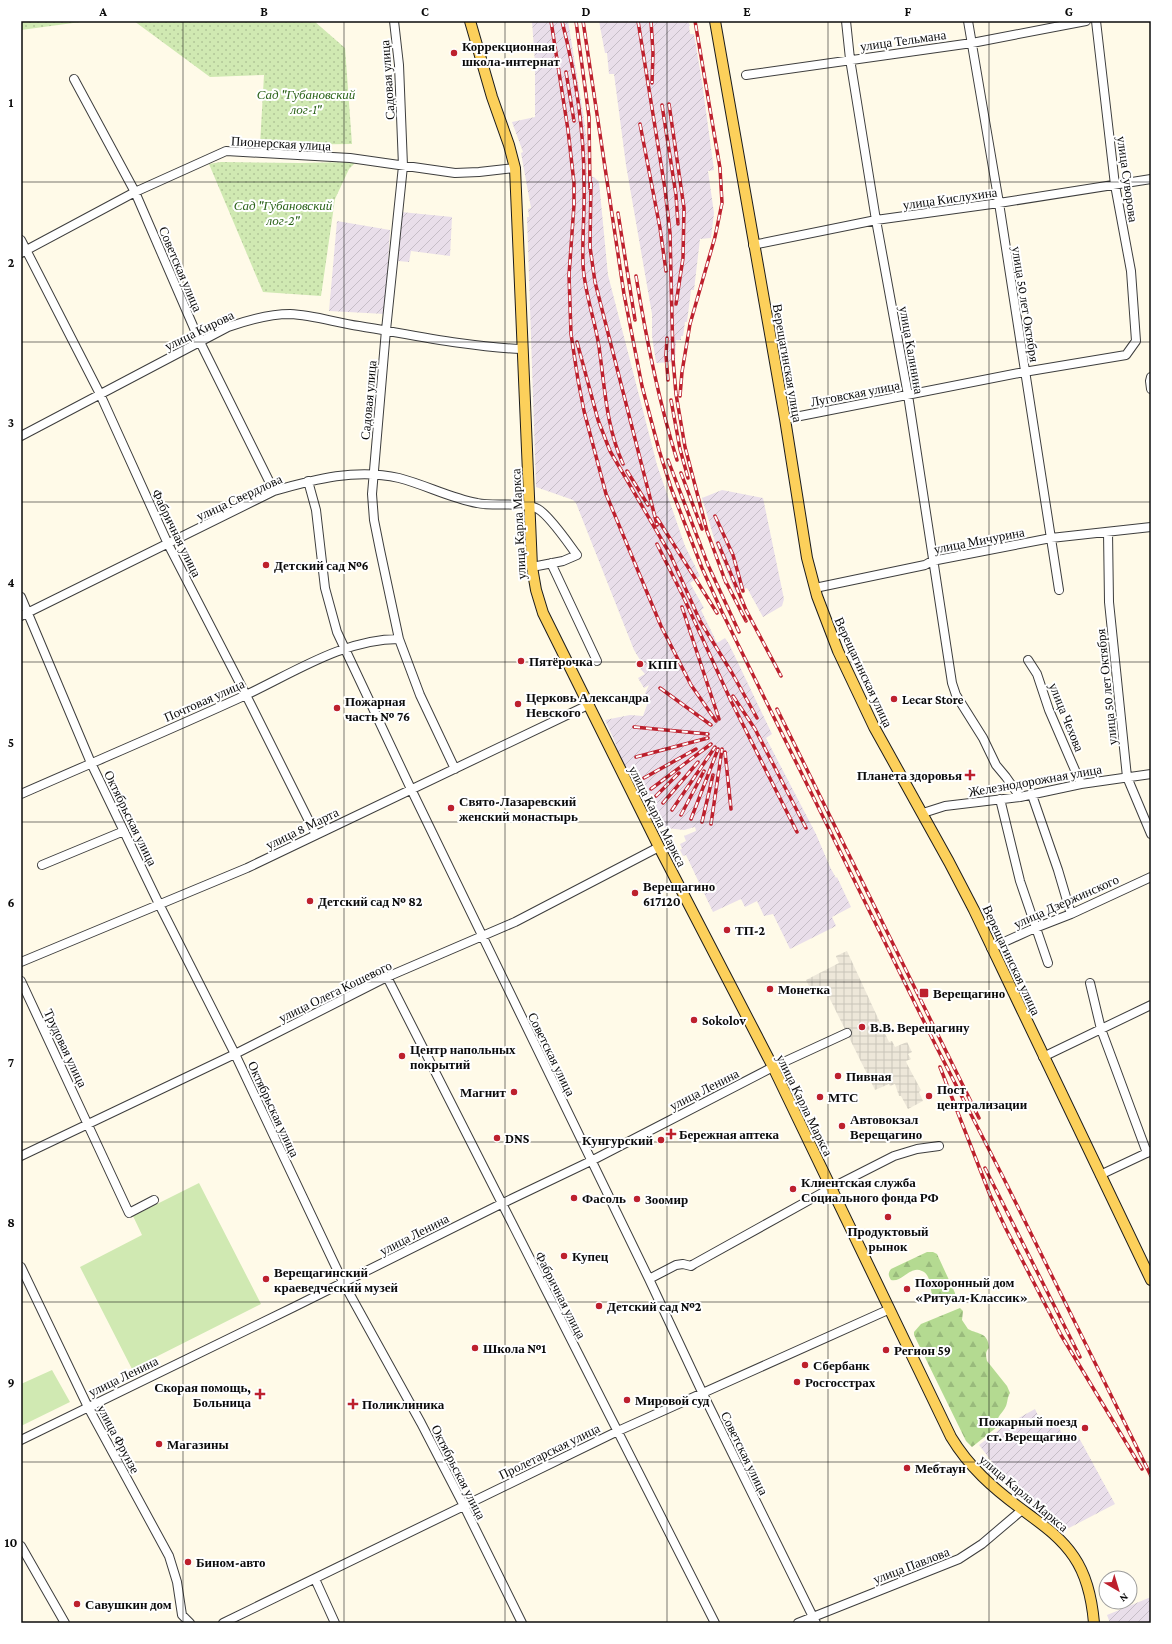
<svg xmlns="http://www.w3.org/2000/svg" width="1172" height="1644" viewBox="0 0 1172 1644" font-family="'Crimson Pro',serif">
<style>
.industrial{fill:url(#industrial-furrows)}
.grass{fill:url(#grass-dots)}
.forest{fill:url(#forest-firs)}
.park{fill:#d0e9b2}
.plaza{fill:url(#plaza-grid)}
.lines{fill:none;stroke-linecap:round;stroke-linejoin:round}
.minor-casing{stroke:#3e3e3e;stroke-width:10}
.major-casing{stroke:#1c1c1c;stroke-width:12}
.minor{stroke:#fff;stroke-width:8}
.major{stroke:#fcd05b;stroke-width:10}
.rail-casing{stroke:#bd202d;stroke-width:3.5}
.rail{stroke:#fff;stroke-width:2;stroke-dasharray:6;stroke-linecap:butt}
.grid{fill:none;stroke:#0b0b0b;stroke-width:1;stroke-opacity:0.55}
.poi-dot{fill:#bd202d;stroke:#fff;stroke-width:1.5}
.labels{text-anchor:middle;stroke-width:4;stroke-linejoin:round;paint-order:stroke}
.street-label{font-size:13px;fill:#0b0b0b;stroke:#fff}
.poi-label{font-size:13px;font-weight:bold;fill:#0b0b0b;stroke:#fff;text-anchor:start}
.park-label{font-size:13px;font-style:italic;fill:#2c631a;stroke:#fff}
.neatline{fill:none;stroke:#0b0b0b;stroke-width:1.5}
.grid-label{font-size:13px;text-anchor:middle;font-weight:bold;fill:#0b0b0b}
</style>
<defs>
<pattern id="industrial-furrows" width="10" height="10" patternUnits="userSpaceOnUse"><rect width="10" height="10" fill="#e9deea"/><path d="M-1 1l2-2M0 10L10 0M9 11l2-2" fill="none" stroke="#c6bdc7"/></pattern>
<pattern id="grass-dots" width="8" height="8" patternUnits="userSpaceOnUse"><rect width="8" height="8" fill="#d0e9b2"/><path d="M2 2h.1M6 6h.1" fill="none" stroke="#b1c698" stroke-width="1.8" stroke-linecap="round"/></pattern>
<pattern id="forest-firs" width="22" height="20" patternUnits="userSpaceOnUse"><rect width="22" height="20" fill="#b4da91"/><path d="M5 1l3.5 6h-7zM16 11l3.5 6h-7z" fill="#99ba7c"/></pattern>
<pattern id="plaza-grid" width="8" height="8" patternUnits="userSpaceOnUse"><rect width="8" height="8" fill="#ede7d9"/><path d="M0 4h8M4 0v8" fill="none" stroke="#cac5b9"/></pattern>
</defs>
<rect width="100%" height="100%" fill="#fffae8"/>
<!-- industrial -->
<path class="industrial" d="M 532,21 L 568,21 L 584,119 L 587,143 L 587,176 L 594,177 L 599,182 L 608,275 L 657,465 L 685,546 L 700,576 L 690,583 L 704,608 L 701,610 L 717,643 L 725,638 L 729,644 L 772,734 L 766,738 L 816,834 L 830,867 L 836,878 L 837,877 L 851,907 L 832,917 L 836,926 L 790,949 L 773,914 L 764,916 L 757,901 L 745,907 L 741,899 L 713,912 L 686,855 L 683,856 L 680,850 L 682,849 L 680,844 L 686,841 L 684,836 L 696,831 L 695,827 L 684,830 L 666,828 L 658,823 L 644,807 L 620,758 L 615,742 L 605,720 L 630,715 L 643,716 L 648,702 L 643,698 L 649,685 L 644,688 L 638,678 L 645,674 L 636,664 L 640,660 L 634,650 L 576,503 L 573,500 L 536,487 L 527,217 L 529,217 L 528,209 L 531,208 L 521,153 L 523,152 L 512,122 L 535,117 L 535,63 Z
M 599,21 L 688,21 L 690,26 L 689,26 L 690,34 L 694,34 L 702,82 L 714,170 L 708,171 L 714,213 L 711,238 L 700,239 L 694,290 L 691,290 L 687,322 L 685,322 L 683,336 L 681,336 L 681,340 L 676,340 L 675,362 L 656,363 L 652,336 L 652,314 L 626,165 L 614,74 L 609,74 L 607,53 L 605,53 Z
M 401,212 L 452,217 L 450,256 L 411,251 L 409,262 L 398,261 Z
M 337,221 L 390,230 L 385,314 L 329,311 Z
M 722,490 L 763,498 L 784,599 L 782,606 L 763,617 L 747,588 L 735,592 L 716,545 L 702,498 Z
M 1035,1409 L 1040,1420 L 1057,1422 L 1065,1442 L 1078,1436 L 1115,1504 L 1069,1528 L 1031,1499 L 1030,1501 L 1019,1493 L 1020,1491 L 1007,1481 L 979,1445 L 1004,1426 Z
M 1151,1597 L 1151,1623 L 1110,1623 L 1107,1615 Z"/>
<!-- grass -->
<path class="grass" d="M 21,21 L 88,21 L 21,30 Z
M 134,21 L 314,21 L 345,48 L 352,144 L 260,145 L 264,75 L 210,77 Z
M 221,162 L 300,163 L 356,162 L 349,169 L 335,199 L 321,296 L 263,292 L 209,164 Z"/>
<!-- forest -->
<path class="forest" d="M 927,1252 L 933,1252 L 937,1254 L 955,1293 L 955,1297 L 939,1304 L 936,1304 C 928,1296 934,1276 922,1271 C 910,1265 902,1283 891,1280 C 888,1275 888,1273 891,1269 Z
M 960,1308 L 963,1311 L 962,1320 L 968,1329 C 979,1335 988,1332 989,1348 C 985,1352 986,1355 987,1361 L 1007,1386 L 1010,1393 C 1007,1398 1008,1401 1006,1406 C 1002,1415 996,1415 997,1427 L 972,1447 L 966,1441 L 914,1335 L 914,1332 L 921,1324 Z"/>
<!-- park -->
<path class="park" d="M 199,1183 L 261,1304 L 132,1369 L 80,1267 L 142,1235 L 133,1216 Z
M 52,1370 L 70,1402 L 21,1426 L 21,1384 Z"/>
<!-- plaza -->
<path class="plaza" d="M 847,951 L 889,1042 L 892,1041 L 895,1047 L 907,1042 L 912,1052 L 908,1054 L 911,1059 L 906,1061 L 907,1064 L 921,1090 L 919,1092 L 923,1101 L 908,1109 L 901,1096 L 899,1096 L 895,1084 L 890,1086 L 889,1084 L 875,1090 L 828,995 L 819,988 L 811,990 L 806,980 L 839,963 L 836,956 Z"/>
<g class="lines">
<defs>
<path id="minor" d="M 394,21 L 399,65 L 403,166 L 386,330 L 372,494 L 374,520 L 380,550 L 399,639 L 420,695 L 455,769
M 846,21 L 850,59 L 876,220 L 908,395 L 952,683 L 956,695 L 983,738 L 996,765 L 1006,777 L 1020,797
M 968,21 L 999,203 L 1059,590
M 746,75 L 972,43 L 1086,21
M 74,79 L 135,192 L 200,342 L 274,491
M 21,240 L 100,394 L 168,544 L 246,695 L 316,835
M 753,245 L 876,220 L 999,203 L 1151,179
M 21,253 L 135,192 L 226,151 L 350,158 L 455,173 L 479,172 L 515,168
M 1151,377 L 1150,381 L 1151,389
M 785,419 L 1024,372 L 1126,355 L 1136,341 L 1131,271 L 1115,185 L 1096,21
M 21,436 L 228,327 C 248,320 269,314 290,314 C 314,315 337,323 359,326 C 413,335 468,347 522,349
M 308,481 L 316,510 L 325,588 L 337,632 L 411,789 L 649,1279 L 703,1394 L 816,1623
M 1108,532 L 1109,602 L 1127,777 L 1151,834
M 551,563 L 597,661
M 815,588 L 925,565 L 932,561 L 1051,538 L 1151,527
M 21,597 L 91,763 L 159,904 L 235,1054 L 343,1282 L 421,1423 L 464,1506 L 522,1623
M 21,616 L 274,491 C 315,479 357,468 399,478 C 426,485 450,498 477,503 C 494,507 524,501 538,509 C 550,516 568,543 577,555 L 563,561 L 532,567
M 1028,660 L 1037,674 L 1049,710 L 1081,784
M 21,794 C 96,761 172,729 246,695 C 295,672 344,639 399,639
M 1032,795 L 1058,870 L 1071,914
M 1000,799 L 1020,881 L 1048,963
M 923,813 L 945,806 L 1020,797 L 1081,784 L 1151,774
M 42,865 L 124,831
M 991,948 L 1035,928 L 1071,914 L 1151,877
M 21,962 L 247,868 L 588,705
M 387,977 C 495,1193 607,1407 715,1623
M 21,981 L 129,1213 L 154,1200
M 1090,983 L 1101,1029 L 1147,1153
M 1043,1057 L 1151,1005
M 21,1156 L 235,1054 L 387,977 L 515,922 L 659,847
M 1100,1175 L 1151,1151
M 21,1267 L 88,1407 L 169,1556 L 177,1582 L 182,1615 L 190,1623
M 649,1279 L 676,1265 L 683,1264 L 691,1266 L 694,1264 L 831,1188 L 894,1156 L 917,1149 L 939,1146
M 21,1440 L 294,1307 L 501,1204 L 591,1161 L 773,1067 L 847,1033
M 21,1546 L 65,1623
M 315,1579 L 335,1623
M 223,1623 L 618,1431 L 890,1309
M 798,1623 L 959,1559 L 982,1544 L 1022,1510"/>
<path id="major" d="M 470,21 L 492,97 L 509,145 L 515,168 L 532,567 L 536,590 L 543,613 L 659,847 L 773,1067 L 951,1437 C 969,1467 993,1488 1020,1508 C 1040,1523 1060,1536 1074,1557 C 1087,1576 1092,1600 1094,1623
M 715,21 L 785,419 L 807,558 L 817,596 L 838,651 L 874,727 L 949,862 L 974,910 L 1151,1280"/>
</defs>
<!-- minor casing -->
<use href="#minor" class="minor-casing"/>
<!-- major casing -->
<use href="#major" class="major-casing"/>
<!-- minor -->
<use href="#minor" class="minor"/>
<!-- major -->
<use href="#major" class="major"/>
<defs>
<path id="rail" d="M 551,21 L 568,130 L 574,183 L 574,205 L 569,275 L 571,334 L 578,380 L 584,411 L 606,494 L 661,626 L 691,685 L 716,721
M 562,21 C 575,72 584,130 584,182 C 585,209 582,237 583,264 C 584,292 595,319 599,347 C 605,388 606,426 623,464
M 576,21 L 589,117 L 590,189
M 583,21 L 624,294 L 642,386 L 659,450 L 671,488 L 702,568 L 722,612 L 936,1046 L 1003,1177 L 1151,1476
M 638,21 L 665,189 L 670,233 L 673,359 L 676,394 L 685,447 L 707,531 L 726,583
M 651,21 L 653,53 L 652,83
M 566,72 L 574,121
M 669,104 L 684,208 L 683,258 L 676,304
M 662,105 L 676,195 L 678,224
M 640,124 L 660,228 L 666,271
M 591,183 L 590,247 L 595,282 L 657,525
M 618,213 L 635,320
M 636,276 C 646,338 658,399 677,460
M 667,338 L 666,355 L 668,380
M 577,342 L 598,420 L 610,451 L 670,554 L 700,621 L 732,673 L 757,718
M 680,396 L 682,372 L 690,324 L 715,237 L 722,203 L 720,168 L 695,21
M 671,400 L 680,449 L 688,478
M 668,460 L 708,565 L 739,632
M 627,471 L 648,505
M 681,473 L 702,529
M 715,516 L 733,555 L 743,591
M 657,518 L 717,613
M 718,543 L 746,610 L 781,676
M 657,544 L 683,596 L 731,701 L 797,832
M 724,578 L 746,621
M 682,607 L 719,719
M 660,688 L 711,725
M 733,696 L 755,729 L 806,828
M 777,709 L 979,1118
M 634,727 L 708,734
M 725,752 L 731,809
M 636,757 L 708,738
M 644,778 L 696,749
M 651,789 L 711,744
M 656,796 L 679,773
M 663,803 L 698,762
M 672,810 L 715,747
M 681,815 L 704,771
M 691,819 L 718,749
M 702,822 L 713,775
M 711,824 L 722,749
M 940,1067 L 990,1195 L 1006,1229 L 1061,1335 L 1142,1469
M 985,1168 L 1080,1357"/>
</defs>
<!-- rail casing -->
<use href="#rail" class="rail-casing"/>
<!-- rail -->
<use href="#rail" class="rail"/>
</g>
<!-- grid -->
<path class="grid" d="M 183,21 L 183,1623M 344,21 L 344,1623M 505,21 L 505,1623M 667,21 L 667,1623M 828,21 L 828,1623M 989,21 L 989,1623M 21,182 L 1151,182M 21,342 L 1151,342M 21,502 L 1151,502M 21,662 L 1151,662M 21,822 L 1151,822M 21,982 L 1151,982M 21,1142 L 1151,1142M 21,1302 L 1151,1302M 21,1462 L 1151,1462"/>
<!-- markers -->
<g class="poi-dot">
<circle cx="454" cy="53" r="4"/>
<circle cx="266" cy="565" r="4"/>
<circle cx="521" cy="661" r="4"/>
<circle cx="640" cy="664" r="4"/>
<circle cx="894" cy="699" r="4"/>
<circle cx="518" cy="704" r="4"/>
<circle cx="337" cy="708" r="4"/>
<path d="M968 769h4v4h4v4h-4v4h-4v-4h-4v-4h4z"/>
<circle cx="451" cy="808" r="4"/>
<circle cx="635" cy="893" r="4"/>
<circle cx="310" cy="901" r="4"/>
<circle cx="727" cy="930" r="4"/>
<circle cx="770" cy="989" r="4"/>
<rect x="919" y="988" width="10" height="10" rx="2"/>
<circle cx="694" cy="1020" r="4"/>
<circle cx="862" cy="1027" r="4"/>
<circle cx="402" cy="1056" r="4"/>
<circle cx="838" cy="1076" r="4"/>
<circle cx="514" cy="1092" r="4"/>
<circle cx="929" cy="1096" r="4"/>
<circle cx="820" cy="1097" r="4"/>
<circle cx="842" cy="1126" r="4"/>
<path d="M669 1128h4v4h4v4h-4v4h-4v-4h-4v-4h4z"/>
<circle cx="497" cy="1138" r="4"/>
<circle cx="661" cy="1140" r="4"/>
<circle cx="793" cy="1189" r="4"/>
<circle cx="574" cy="1198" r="4"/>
<circle cx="637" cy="1199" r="4"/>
<circle cx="888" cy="1217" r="4"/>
<circle cx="564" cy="1256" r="4"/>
<circle cx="266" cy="1279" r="4"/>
<circle cx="907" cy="1289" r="4"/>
<circle cx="599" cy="1306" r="4"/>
<circle cx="475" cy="1348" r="4"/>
<circle cx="886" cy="1350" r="4"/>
<circle cx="805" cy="1365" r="4"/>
<circle cx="797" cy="1382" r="4"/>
<path d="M258 1388h4v4h4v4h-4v4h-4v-4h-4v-4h4z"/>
<circle cx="627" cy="1400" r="4"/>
<path d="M351 1398h4v4h4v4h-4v4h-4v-4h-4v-4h4z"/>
<circle cx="1085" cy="1428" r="4"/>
<circle cx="159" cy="1444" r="4"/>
<circle cx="907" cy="1468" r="4"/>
<circle cx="188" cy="1562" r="4"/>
<circle cx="77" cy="1604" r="4"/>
</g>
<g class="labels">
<!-- street labels -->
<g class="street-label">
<text transform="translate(903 40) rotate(-8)" y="5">улица Тельмана</text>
<text transform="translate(387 80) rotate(-94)" y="5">Садовая улица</text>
<text transform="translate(281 143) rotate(3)" y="5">Пионерская улица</text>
<text transform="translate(1128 179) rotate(82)" y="5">улица Суворова</text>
<text transform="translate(950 198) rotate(-8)" y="5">улица Кислухина</text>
<text transform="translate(181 269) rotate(67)" y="5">Советская улица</text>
<text transform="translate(1026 304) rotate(81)" y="5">улица 50 лет Октября</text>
<text transform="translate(199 330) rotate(-26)" y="5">улица Кирова</text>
<text transform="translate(912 350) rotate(80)" y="5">улица Калинина</text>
<text transform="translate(788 363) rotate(80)" y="5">Верещагинская улица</text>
<text transform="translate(855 393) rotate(-11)" y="5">Луговская улица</text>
<text transform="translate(368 400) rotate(-85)" y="5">Садовая улица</text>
<text transform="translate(239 497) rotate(-25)" y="5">улица Свердлова</text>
<text transform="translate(518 524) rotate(-93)" y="5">улица Карла Маркса</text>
<text transform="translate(177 533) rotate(64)" y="5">Фабричная улица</text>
<text transform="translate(979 540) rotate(-11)" y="5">улица Мичурина</text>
<text transform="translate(864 672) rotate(65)" y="5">Верещагинская улица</text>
<text transform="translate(1106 687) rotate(-96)" y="5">улица 50 лет Октября</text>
<text transform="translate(204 700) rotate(-24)" y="5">Почтовая улица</text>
<text transform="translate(1067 717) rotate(68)" y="5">улица Чехова</text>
<text transform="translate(1035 780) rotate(-10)" y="5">Железнодорожная улица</text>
<text transform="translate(658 816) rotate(63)" y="5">улица Карла Маркса</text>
<text transform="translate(131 818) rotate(64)" y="5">Октябрьская улица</text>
<text transform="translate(302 828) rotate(-26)" y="5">улица 8 Марта</text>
<text transform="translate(1066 901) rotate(-24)" y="5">улица Дзержинского</text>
<text transform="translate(1012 960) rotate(65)" y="5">Верещагинская улица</text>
<text transform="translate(335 991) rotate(-26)" y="5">улица Олега Кошевого</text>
<text transform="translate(66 1048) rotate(65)" y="5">Трудовая улица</text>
<text transform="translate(552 1054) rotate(64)" y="5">Советская улица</text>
<text transform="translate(704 1089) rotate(-27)" y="5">улица Ленина</text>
<text transform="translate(805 1105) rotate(64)" y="5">улица Карла Маркса</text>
<text transform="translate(274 1109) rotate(65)" y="5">Октябрьская улица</text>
<text transform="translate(414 1234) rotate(-27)" y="5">улица Ленина</text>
<text transform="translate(561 1295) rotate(63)" y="5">Фабричная улица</text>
<text transform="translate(123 1376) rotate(-26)" y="5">улица Ленина</text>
<text transform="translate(119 1439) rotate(62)" y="5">улица Фрунзе</text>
<text transform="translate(549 1451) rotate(-26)" y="5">Пролетарская улица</text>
<text transform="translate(745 1453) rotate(64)" y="5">Советская улица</text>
<text transform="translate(459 1472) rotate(63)" y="5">Октябрьская улица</text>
<text transform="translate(1024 1493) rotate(40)" y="5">улица Карла Маркса</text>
<text transform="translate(911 1565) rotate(-21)" y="5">улица Павлова</text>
</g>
<!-- poi labels -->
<g class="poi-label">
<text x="462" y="51">Коррекционная<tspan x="462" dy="15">школа-интернат</tspan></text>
<text x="274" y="570">Детский сад №6</text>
<text x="529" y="666">Пятёрочка</text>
<text x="648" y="669">КПП</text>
<text x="526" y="702">Церковь Александра<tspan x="526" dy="15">Невского</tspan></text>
<text x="902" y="704">Lecar Store</text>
<text x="345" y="706">Пожарная<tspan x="345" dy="15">часть № 76</tspan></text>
<text x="962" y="780" text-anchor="end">Планета здоровья</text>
<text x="459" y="806">Свято-Лазаревский<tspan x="459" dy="15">женский монастырь</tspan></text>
<text x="643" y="891">Верещагино<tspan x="643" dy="15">617120</tspan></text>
<text x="318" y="906">Детский сад № 82</text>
<text x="735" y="935">ТП-2</text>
<text x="778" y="994">Монетка</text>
<text x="933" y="998">Верещагино</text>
<text x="702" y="1025">Sokolov</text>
<text x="870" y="1032">В.В. Верещагину</text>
<text x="410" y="1054">Центр напольных<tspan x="410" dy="15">покрытий</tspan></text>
<text x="846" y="1081">Пивная</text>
<text x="937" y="1094">Пост<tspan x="937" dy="15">централизации</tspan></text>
<text x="506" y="1097" text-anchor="end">Магнит</text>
<text x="828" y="1102">МТС</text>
<text x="850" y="1124">Автовокзал<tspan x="850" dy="15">Верещагино</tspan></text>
<text x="679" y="1139">Бережная аптека</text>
<text x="505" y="1143">DNS</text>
<text x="653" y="1145" text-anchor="end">Кунгурский</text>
<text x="801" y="1187">Клиентская служба<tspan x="801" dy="15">Социального фонда РФ</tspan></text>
<text x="582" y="1203">Фасоль</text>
<text x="645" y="1204">Зоомир</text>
<text x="888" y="1236" text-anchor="middle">Продуктовый<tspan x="888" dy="15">рынок</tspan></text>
<text x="572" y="1261">Купец</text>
<text x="274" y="1277">Верещагинский<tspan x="274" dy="15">краеведческий музей</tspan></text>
<text x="915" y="1287">Похоронный дом<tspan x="915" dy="15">«Ритуал-Классик»</tspan></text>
<text x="607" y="1311">Детский сад №2</text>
<text x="483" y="1353">Школа №1</text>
<text x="894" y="1355">Регион 59</text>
<text x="813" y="1370">Сбербанк</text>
<text x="805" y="1387">Росгосстрах</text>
<text x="251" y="1392" text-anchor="end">Скорая помощь,<tspan x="251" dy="15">Больница</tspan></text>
<text x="635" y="1405">Мировой суд</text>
<text x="362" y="1409">Поликлиника</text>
<text x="1077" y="1426" text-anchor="end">Пожарный поезд<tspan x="1077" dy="15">ст. Верещагино</tspan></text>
<text x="167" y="1449">Магазины</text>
<text x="915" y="1473">Мебтаун</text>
<text x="196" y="1567">Бином-авто</text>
<text x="85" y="1609">Савушкин дом</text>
</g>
<!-- park labels -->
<g class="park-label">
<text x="306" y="99">Сад "Губановский<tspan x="306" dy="15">лог-1"</tspan></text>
<text x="283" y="210">Сад "Губановский<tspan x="283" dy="15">лог-2"</tspan></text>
</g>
</g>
<!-- border -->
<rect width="1172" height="1644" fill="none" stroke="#ffffff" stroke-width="44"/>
<!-- north arrow -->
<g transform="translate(1118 1590) rotate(142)"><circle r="19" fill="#ffffff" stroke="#9d9d9d"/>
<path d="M0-3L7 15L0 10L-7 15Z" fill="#bd202d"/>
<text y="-6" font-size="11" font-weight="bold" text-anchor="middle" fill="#0b0b0b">N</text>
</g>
<rect x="22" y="22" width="1128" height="1600" class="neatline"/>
<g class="grid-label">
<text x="103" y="16">A</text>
<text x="264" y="16">B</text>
<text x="425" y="16">C</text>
<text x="586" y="16">D</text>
<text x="747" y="16">E</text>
<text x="908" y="16">F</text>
<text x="1069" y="16">G</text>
<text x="11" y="107">1</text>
<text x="11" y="267">2</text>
<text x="11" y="427">3</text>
<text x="11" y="587">4</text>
<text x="11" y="747">5</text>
<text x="11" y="907">6</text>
<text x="11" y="1067">7</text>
<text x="11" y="1227">8</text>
<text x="11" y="1387">9</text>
<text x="11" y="1547">10</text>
</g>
</svg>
